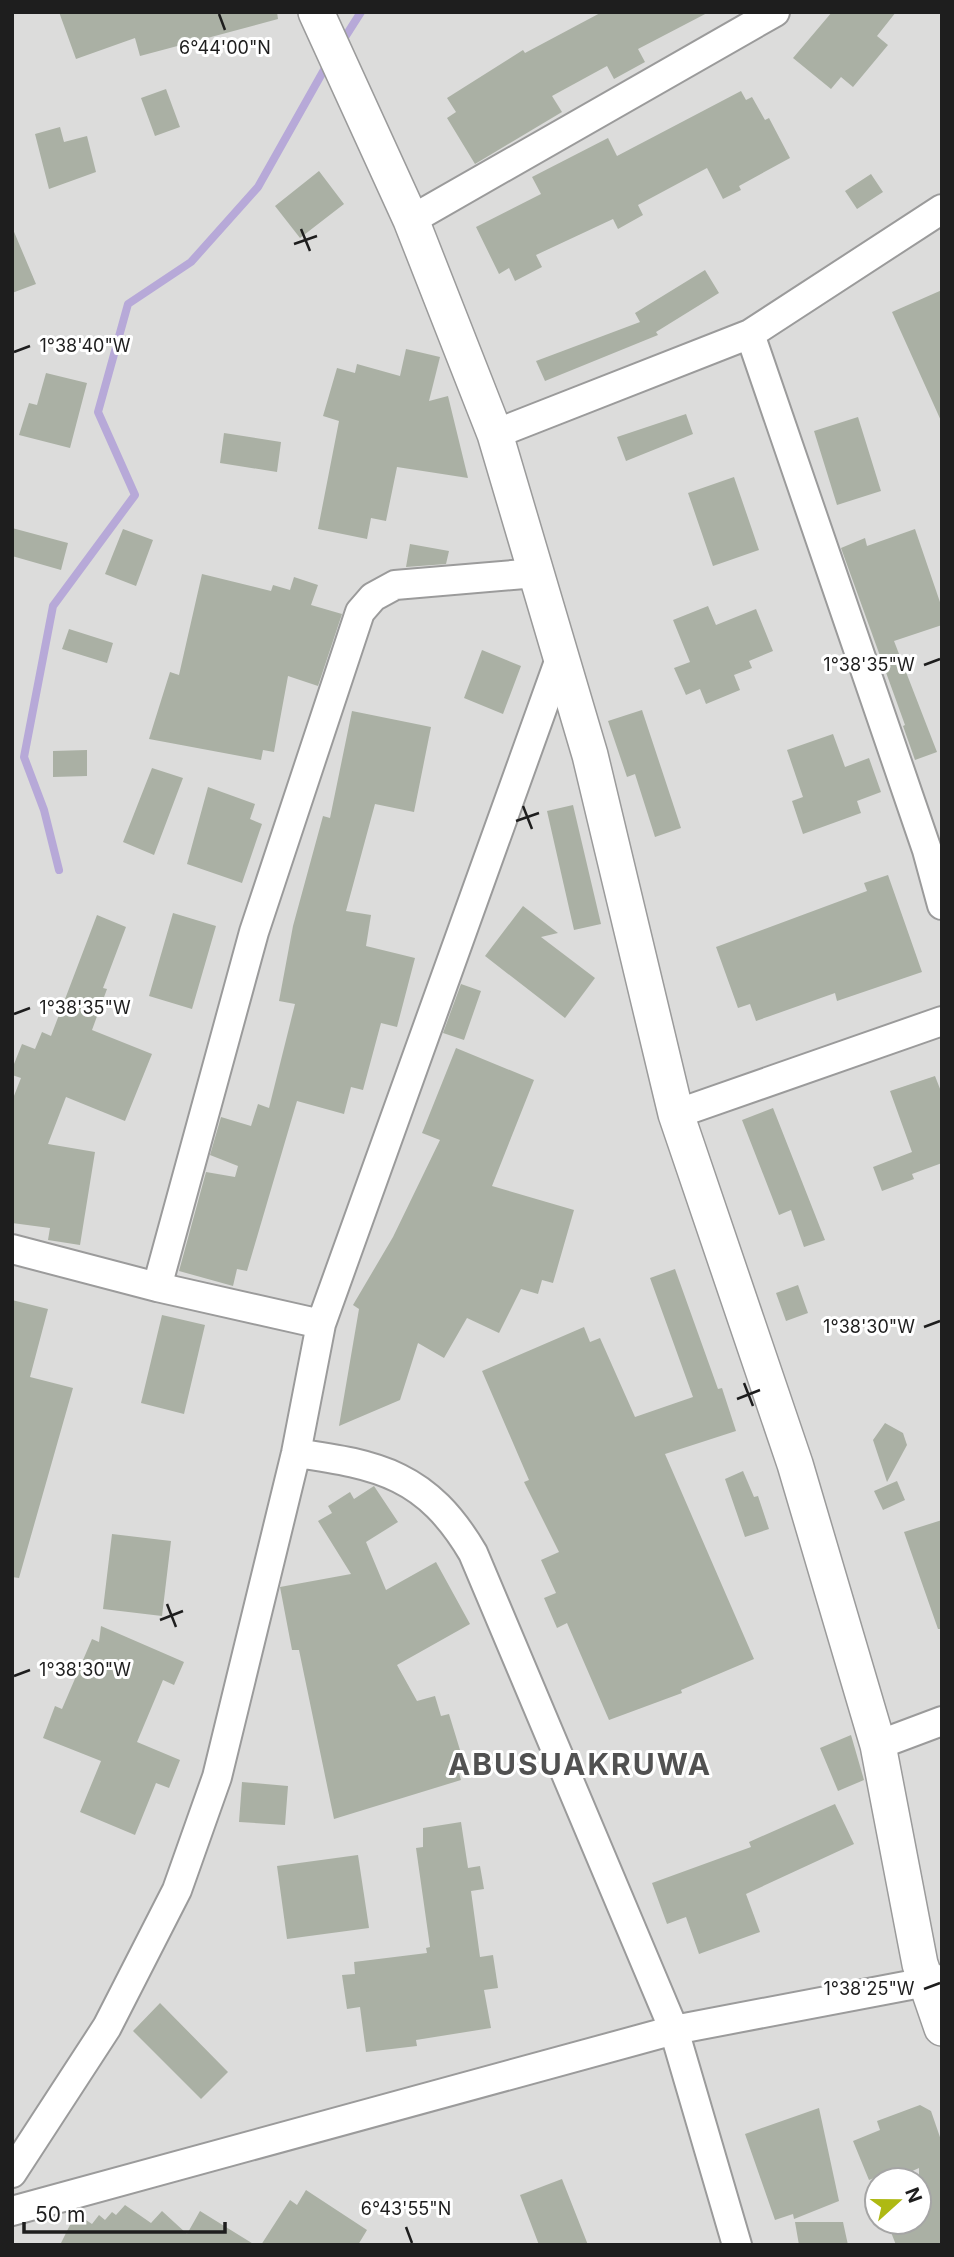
<svg xmlns="http://www.w3.org/2000/svg" width="954" height="2257" viewBox="0 0 954 2257" font-family="Inter,sans-serif">
<style>
.residential{fill:#dcdcdb;fill-rule:evenodd}
.lines{fill:none;stroke-linecap:round;stroke-linejoin:round}
.stream{stroke:#b7a9d8;stroke-width:8}
.building{fill:#aab0a4}
.minor-casing{stroke:#9b9b9b;stroke-width:32}
.tertiary-casing{stroke:#9b9b9b;stroke-width:38}
.minor{stroke:#fff;stroke-width:28}
.tertiary{stroke:#fff;stroke-width:35}
.ticks{fill:none;stroke:#1e1e1e;stroke-width:2.5}
.labels{text-anchor:middle;stroke-width:6;stroke-linejoin:round;paint-order:stroke}
.district-label{font-size:30px;font-weight:bold;letter-spacing:2px;fill:#515151;stroke:#fff}
.ticks-label{font-size:18px;text-anchor:middle;fill:#1e1e1e;stroke:#fff;stroke-width:6;stroke-linejoin:round;paint-order:stroke}
</style>
<rect width="100%" height="100%" fill="#e7eee5"/>
<!-- residential -->
<path class="residential" d="M 12,12 L 942,12 L 942,2245 L 12,2245 ZM 877,2180 L 919,2180 L 919,2222 L 877,2222 Z"/>
<g class="lines">
<!-- stream -->
<path class="stream" d="M 340,45 L 361,12
M 59,870 L 44,810 L 24,757 L 53,606 L 135,495 L 98,412 L 128,304 L 191,262 L 258,187 L 329,61"/>
</g>
<!-- building -->
<path class="building" d="M 59,12 L 277,12 L 278,19 L 140,56 L 135,38 L 76,59 Z
M 602,12 L 709,12 L 638,49 L 645,62 L 614,79 L 607,66 L 552,96 L 562,112 L 475,164 L 447,118 L 456,112 L 447,98 L 523,50 L 525,53 Z
M 832,12 L 896,12 L 877,36 L 888,45 L 853,87 L 841,77 L 831,89 L 793,58 Z
M 166,89 L 180,127 L 155,136 L 141,98 Z
M 741,91 L 746,100 L 752,97 L 765,120 L 769,118 L 790,158 L 739,186 L 741,190 L 723,199 L 707,168 L 638,205 L 643,215 L 618,229 L 613,219 L 536,255 L 542,267 L 515,281 L 509,268 L 499,274 L 476,227 L 541,194 L 532,177 L 608,138 L 617,156 Z
M 60,127 L 64,142 L 87,136 L 96,172 L 49,189 L 35,134 Z
M 319,171 L 344,204 L 300,238 L 275,206 Z
M 871,174 L 883,192 L 857,209 L 845,191 Z
M 12,227 L 36,284 L 12,293 Z
M 705,270 L 719,293 L 656,332 L 658,335 L 545,381 L 536,361 L 640,322 L 635,313 Z
M 942,290 L 942,423 L 892,312 Z
M 406,349 L 440,357 L 429,401 L 448,396 L 468,478 L 397,467 L 386,521 L 371,518 L 367,539 L 318,529 L 339,421 L 323,416 L 337,368 L 355,373 L 357,364 L 400,376 Z
M 46,373 L 87,383 L 70,448 L 19,435 L 29,403 L 37,405 Z
M 686,414 L 693,434 L 626,461 L 617,437 Z
M 858,417 L 881,491 L 837,505 L 814,431 Z
M 224,433 L 281,442 L 277,472 L 220,463 Z
M 734,477 L 759,550 L 713,566 L 688,493 Z
M 12,528 L 68,543 L 61,570 L 12,556 Z
M 123,529 L 153,540 L 136,586 L 105,574 Z
M 915,529 L 942,608 L 942,625 L 894,641 L 937,752 L 915,760 L 903,726 L 905,725 L 841,548 L 865,538 L 867,546 Z
M 410,544 L 449,551 L 446,564 L 406,567 Z
M 202,574 L 271,591 L 273,585 L 290,590 L 294,577 L 318,585 L 311,605 L 342,614 L 318,686 L 288,676 L 274,752 L 263,750 L 261,760 L 149,739 L 170,672 L 179,675 Z
M 708,606 L 716,625 L 756,609 L 773,651 L 749,661 L 752,668 L 734,675 L 740,690 L 706,704 L 700,689 L 686,695 L 674,668 L 690,662 L 673,620 Z
M 69,629 L 113,643 L 107,663 L 62,649 Z
M 482,650 L 521,666 L 503,714 L 464,698 Z
M 642,710 L 681,828 L 655,837 L 635,774 L 627,777 L 608,721 Z
M 352,711 L 431,727 L 414,812 L 375,804 L 346,911 L 371,915 L 366,946 L 415,958 L 397,1027 L 381,1023 L 363,1090 L 351,1087 L 344,1114 L 297,1101 L 247,1271 L 237,1269 L 233,1286 L 179,1271 L 206,1172 L 235,1177 L 238,1166 L 210,1155 L 221,1117 L 251,1126 L 258,1104 L 269,1108 L 295,1004 L 279,1001 L 293,926 L 323,816 L 330,818 Z
M 833,734 L 845,767 L 869,758 L 881,792 L 857,801 L 861,813 L 803,834 L 792,801 L 803,797 L 787,750 Z
M 87,750 L 87,776 L 53,777 L 53,751 Z
M 152,768 L 183,778 L 154,855 L 123,842 Z
M 208,787 L 255,804 L 250,819 L 262,824 L 242,883 L 187,864 Z
M 573,805 L 601,924 L 574,930 L 547,811 Z
M 888,875 L 922,972 L 837,1001 L 835,993 L 756,1021 L 750,1004 L 738,1008 L 716,947 L 867,891 L 864,883 Z
M 523,906 L 558,933 L 541,937 L 595,978 L 565,1018 L 485,956 Z
M 173,913 L 216,926 L 192,1009 L 149,996 Z
M 97,915 L 126,927 L 103,988 L 107,989 L 92,1030 L 152,1054 L 125,1121 L 66,1097 L 48,1144 L 95,1152 L 80,1245 L 48,1240 L 50,1228 L 12,1223 L 12,1101 L 21,1078 L 12,1075 L 12,1069 L 22,1044 L 35,1049 L 42,1032 L 51,1036 Z
M 461,984 L 481,991 L 464,1040 L 443,1033 Z
M 456,1048 L 534,1080 L 492,1186 L 574,1210 L 553,1283 L 542,1280 L 538,1294 L 521,1289 L 499,1333 L 467,1318 L 444,1358 L 418,1343 L 400,1400 L 339,1426 L 359,1309 L 353,1305 L 393,1237 L 440,1140 L 422,1133 Z
M 935,1076 L 942,1094 L 942,1163 L 912,1174 L 914,1179 L 882,1191 L 873,1167 L 912,1152 L 890,1091 Z
M 773,1108 L 825,1240 L 804,1247 L 791,1210 L 779,1215 L 742,1120 Z
M 675,1269 L 718,1389 L 722,1388 L 736,1431 L 665,1454 L 754,1659 L 681,1690 L 682,1693 L 609,1720 L 567,1623 L 557,1628 L 544,1598 L 556,1593 L 541,1560 L 559,1552 L 524,1482 L 529,1480 L 482,1371 L 584,1327 L 590,1342 L 600,1338 L 635,1417 L 693,1397 L 650,1278 Z
M 798,1285 L 808,1313 L 786,1321 L 776,1293 Z
M 12,1300 L 48,1309 L 30,1377 L 73,1388 L 19,1578 L 12,1577 Z
M 162,1315 L 205,1325 L 184,1414 L 141,1403 Z
M 885,1423 L 903,1433 L 907,1445 L 887,1482 L 873,1440 Z
M 743,1471 L 754,1497 L 758,1496 L 769,1529 L 745,1537 L 725,1479 Z
M 897,1481 L 905,1500 L 883,1510 L 874,1491 Z
M 374,1486 L 398,1522 L 366,1542 L 386,1590 L 436,1562 L 470,1624 L 397,1665 L 417,1701 L 435,1696 L 441,1716 L 449,1714 L 460,1750 L 453,1752 L 461,1780 L 334,1819 L 299,1650 L 292,1650 L 280,1587 L 351,1574 L 318,1521 L 332,1513 L 328,1506 L 350,1492 L 354,1499 Z
M 942,1520 L 942,1629 L 938,1629 L 904,1532 Z
M 112,1534 L 171,1541 L 162,1616 L 103,1609 Z
M 101,1626 L 184,1662 L 174,1685 L 163,1680 L 137,1742 L 180,1760 L 169,1788 L 156,1783 L 135,1835 L 80,1812 L 101,1761 L 43,1738 L 55,1706 L 62,1709 L 92,1639 L 99,1642 Z
M 851,1735 L 864,1780 L 838,1791 L 820,1748 Z
M 242,1782 L 288,1786 L 285,1825 L 239,1822 Z
M 835,1804 L 854,1844 L 746,1894 L 760,1932 L 699,1954 L 686,1917 L 667,1924 L 652,1883 L 751,1847 L 749,1842 Z
M 461,1822 L 468,1868 L 480,1866 L 484,1889 L 471,1891 L 480,1957 L 493,1955 L 498,1988 L 484,1990 L 491,2028 L 416,2040 L 417,2046 L 366,2052 L 360,2007 L 347,2009 L 342,1975 L 355,1974 L 354,1962 L 427,1953 L 426,1948 L 430,1947 L 416,1848 L 423,1847 L 423,1828 Z
M 358,1855 L 369,1928 L 287,1939 L 277,1866 Z
M 160,2003 L 228,2072 L 201,2099 L 133,2031 Z
M 920,2105 L 931,2111 L 942,2143 L 942,2245 L 896,2245 L 887,2222 L 919,2222 L 919,2168 L 901,2176 L 898,2169 L 869,2180 L 853,2141 L 880,2130 L 877,2121 Z
M 819,2108 L 839,2201 L 794,2219 L 793,2214 L 775,2220 L 745,2134 Z
M 562,2179 L 588,2245 L 539,2245 L 520,2195 Z
M 306,2190 L 367,2230 L 358,2245 L 261,2245 L 290,2200 L 297,2205 Z
M 125,2205 L 151,2223 L 162,2211 L 187,2234 L 200,2211 L 255,2245 L 60,2245 L 70,2225 L 83,2218 L 92,2224 L 99,2215 L 105,2220 L 112,2212 L 116,2215 Z
M 795,2222 L 843,2222 L 848,2245 L 799,2245 Z"/>
<g class="lines">
<defs>
<path id="minor" d="M 411,220 L 775,12
M 750,334 L 927,850 L 942,905
M 495,434 L 750,334 L 942,209
M 676,1114 L 942,1021
M 12,1249 L 157,1287 L 321,1324
M 157,1287 L 254,932 L 360,612 L 373,597 L 395,585 L 536,573
M 296,1453 C 380,1465 427,1475 473,1553 L 674,2030 L 737,2245
M 878,1745 L 942,1721
M 12,2173 L 107,2027 L 177,1890 L 217,1777 L 296,1453 L 321,1324 L 561,656
M 12,2211 L 674,2030 L 942,1979"/>
<path id="tertiary" d="M 316,12 L 411,220 L 495,434 L 590,755 L 676,1114 L 795,1464 L 878,1745 L 920,1964 L 942,2028"/>
</defs>
<!-- minor casing -->
<use href="#minor" class="minor-casing"/>
<!-- tertiary casing -->
<use href="#tertiary" class="tertiary-casing"/>
<!-- minor -->
<use href="#minor" class="minor"/>
<!-- tertiary -->
<use href="#tertiary" class="tertiary"/>
</g>
<!-- ticks -->
<path class="ticks" d="M 219,14 L 225,30M 301,229 L 310,251M 294,244 L 317,236M 14,352 L 30,346M 924,665 L 940,659M 523,806 L 532,829M 516,821 L 539,813M 14,1014 L 30,1008M 924,1327 L 940,1321M 744,1383 L 753,1406M 737,1399 L 760,1390M 167,1604 L 176,1627M 160,1620 L 183,1611M 14,1676 L 30,1670M 924,1989 L 940,1983M 406,2227 L 412,2243"/>
<g class="labels">
<!-- district labels -->
<g class="district-label">
<text x="580" y="1775">ABUSUAKRUWA</text>
</g>
</g>
<g class="ticks-label">
<text x="225" y="54">6°44'00"N</text>
<text x="85" y="352">1°38'40"W</text>
<text x="869" y="671">1°38'35"W</text>
<text x="85" y="1014">1°38'35"W</text>
<text x="869" y="1333">1°38'30"W</text>
<text x="85" y="1676">1°38'30"W</text>
<text x="869" y="1995">1°38'25"W</text>
<text x="406" y="2215">6°43'55"N</text>
</g>
<!-- border -->
<rect width="954" height="2257" fill="none" stroke="#1e1e1e" stroke-width="28"/>
<!-- north arrow -->
<g transform="translate(898 2201) rotate(69)"><circle r="33" fill="#ffffff" stroke="#a5a5a5" stroke-width="2"/>
<path d="M0-5L12 26L0 18L-12 26Z" fill="#aeb913"/>
<text y="-10" font-size="19" font-weight="bold" text-anchor="middle" fill="#1e1e1e">N</text>
</g>
<!-- scale -->
<path d="M24 2222v10h201v-10" fill="none" stroke="#1e1e1e" stroke-width="3.5"/>
<text x="35" y="2222" font-size="21" fill="#1e1e1e" stroke="#ffffff" stroke-width="5" paint-order="stroke">50 m</text>
</svg>
